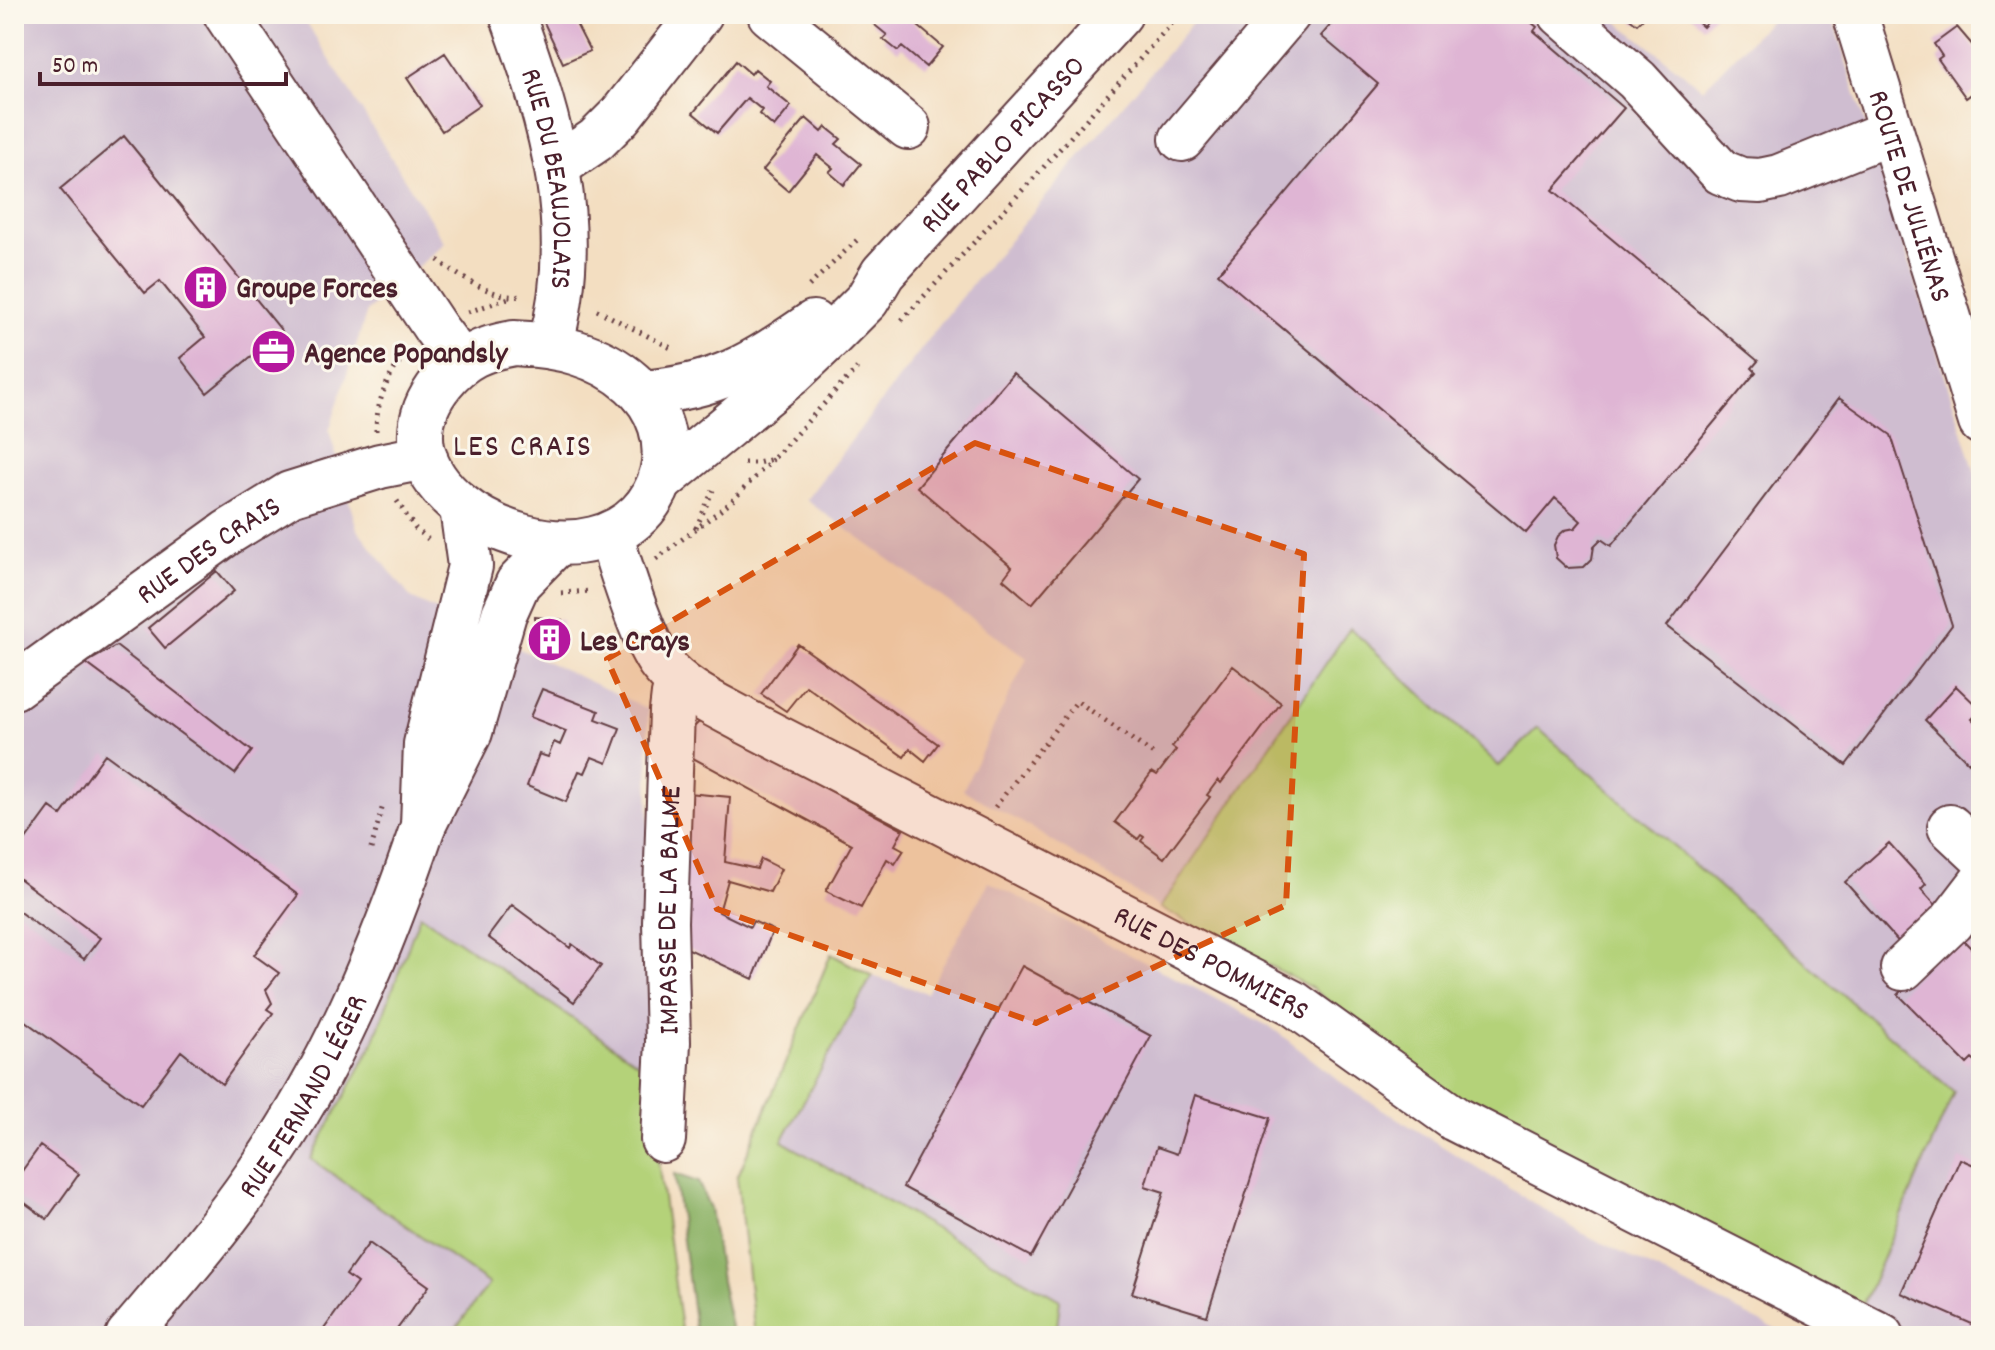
<svg xmlns="http://www.w3.org/2000/svg" width="1995" height="1350" viewBox="0 0 1995 1350" font-family="Dekko,sans-serif">
<style>
.industrial{fill:#cfbdd0}
.green{fill:#b4d279;stroke:#7f7852;stroke-width:2}
.forest{fill:#8fb469;stroke:#6c6a4a;stroke-width:2}
.building{fill:#dfb5d4}
.lines{fill:none;stroke-linecap:round;stroke-linejoin:round}
.minor-casing{stroke:#633c42;stroke-width:48}
.major-casing{stroke:#633c42;stroke-width:48}
.path{stroke:#633c42;stroke-width:5;stroke-dasharray:2 6;stroke-linecap:butt}
.minor{stroke:#fff;stroke-width:44}
.major{stroke:#fff;stroke-width:44}
.marked{fill:#d8530f;fill-opacity:0.2;stroke:#d8530f;stroke-width:6;stroke-dasharray:16 10;stroke-linejoin:round}
.labels{text-anchor:middle;stroke-width:6;stroke-linejoin:round;paint-order:stroke}
.street-label{font-size:30px;fill:#4a1f2b;stroke:#fbf7ec}
.poi-label{font-size:30px;font-weight:bold;fill:#4a1f2b;stroke:#fbf7ec;text-anchor:start}
.neighbourhood-label{font-size:32px;letter-spacing:2px;fill:#4a1f2b;stroke:#fbf7ec}
</style>
<rect width="100%" height="100%" fill="#fbf7ec"/>
<filter id="ink" filterUnits="userSpaceOnUse"><feTurbulence type="fractalNoise" baseFrequency=".0125" numOctaves="2"/><feDisplacementMap in="SourceGraphic" scale="16" xChannelSelector="R" yChannelSelector="G"/><feConvolveMatrix kernelMatrix="1 2 1 2 8 2 1 2 1" color-interpolation-filters="sRGB"/></filter>
<filter id="wash" filterUnits="userSpaceOnUse"><feTurbulence type="fractalNoise" baseFrequency=".006" numOctaves="4" result="noise"/><feDisplacementMap in="SourceGraphic" scale="32" xChannelSelector="R" yChannelSelector="G"/><feGaussianBlur stdDeviation="1.8" result="paint"/><feColorMatrix in="noise" values="0 0 0 0 0 0 0 0 0 0 0 0 0 0 0 0 0 1.4 0 .05"/><feComposite in="paint" operator="in"/></filter>
<g filter="url(#wash)">
<rect width="100%" height="100%" fill="#f3dec1"/>
<!-- industrial -->
<path class="industrial" d="M 14,14 L 301,14 L 445,243 L 367,311 L 329,431 L 357,529 L 411,598 L 648,709 L 650,1071 L 372,1046 L 311,1159 L 490,1284 L 450,1336 L 14,1336 Z
M 1200,14 L 1608,14 L 1703,89 L 1776,14 L 1831,14 L 1981,491 L 1981,1336 L 1918,1336 L 1859,1313 L 1537,729 L 1500,766 L 1349,628 L 1160,908 L 1023,823 L 963,790 L 1027,658 L 806,500 L 958,301 Z
M 989,882 L 1272,1028 L 1350,1089 L 1580,1232 L 1789,1336 L 1056,1336 L 1060,1300 L 782,1141 L 872,976 L 927,993 Z"/>
<!-- green -->
<path class="green" d="M 1350,628 L 1499,766 L 1538,728 L 1954,1092 L 1859,1313 L 1462,1102 L 1310,987 L 1160,908 Z
M 420,915 L 650,1071 L 657,1153 L 682,1336 L 450,1336 L 489,1284 L 311,1159 L 372,1045 Z
M 831,954 L 872,976 L 782,1141 L 1060,1300 L 1056,1336 L 755,1336 L 737,1178 Z"/>
<!-- forest -->
<path class="forest" d="M 674,1174 L 698,1182 L 710,1208 L 721,1281 L 733,1336 L 696,1336 Z"/>
<g id="blocks">
<!-- building -->
<path class="building" d="M 540,14 L 571,14 L 590,51 L 563,63 Z
M 878,14 L 918,14 L 912,21 L 943,47 L 926,67 L 902,47 L 898,51 L 883,39 L 887,35 L 871,22 Z
M 1340,14 L 1521,14 L 1537,27 L 1534,31 L 1624,108 L 1553,190 L 1758,361 L 1752,368 L 1756,372 L 1611,546 L 1601,539 L 1594,546 L 1592,559 L 1584,567 L 1567,568 L 1556,558 L 1554,545 L 1558,536 L 1565,530 L 1575,528 L 1581,521 L 1555,498 L 1526,533 L 1218,274 L 1378,84 L 1321,36 Z
M 1629,14 L 1647,14 L 1637,24 L 1627,16 Z
M 1689,14 L 1715,14 L 1703,27 Z
M 1957,27 L 1981,55 L 1981,87 L 1966,98 L 1938,59 L 1942,56 L 1934,44 Z
M 445,53 L 480,105 L 442,131 L 407,78 Z
M 736,61 L 751,74 L 755,69 L 770,81 L 766,86 L 791,106 L 774,127 L 759,114 L 762,110 L 747,98 L 717,133 L 693,113 Z
M 806,118 L 822,132 L 826,127 L 841,139 L 836,144 L 861,164 L 844,185 L 829,172 L 833,168 L 817,155 L 788,191 L 763,170 Z
M 124,136 L 282,331 L 207,393 L 180,358 L 205,337 L 160,281 L 145,293 L 60,189 Z
M 1013,373 L 1138,479 L 1032,604 L 1003,579 L 1012,567 L 917,487 Z
M 1839,398 L 1891,435 L 1952,625 L 1846,765 L 1667,626 Z
M 217,571 L 234,591 L 165,648 L 148,628 Z
M 535,617 L 562,620 L 561,631 L 535,629 Z
M 541,634 L 558,635 L 558,646 L 540,645 Z
M 798,644 L 938,744 L 925,761 L 910,749 L 904,757 L 806,686 L 786,711 L 761,694 Z
M 116,646 L 252,751 L 235,774 L 86,663 Z
M 1233,666 L 1281,703 L 1221,783 L 1218,780 L 1207,795 L 1210,797 L 1164,858 L 1141,841 L 1144,837 L 1141,835 L 1138,839 L 1115,822 L 1152,772 L 1157,775 L 1176,750 L 1172,747 Z
M 1956,686 L 1981,710 L 1972,719 L 1981,728 L 1981,750 L 1969,763 L 1925,720 Z
M 542,689 L 599,711 L 596,719 L 620,728 L 607,763 L 592,757 L 585,773 L 579,771 L 566,802 L 527,786 L 539,754 L 548,757 L 554,742 L 560,745 L 566,731 L 530,717 Z
M 699,722 L 724,733 L 903,830 L 895,845 L 904,850 L 895,864 L 887,859 L 861,908 L 826,891 L 852,844 L 691,757 L 693,728 Z
M 105,754 L 298,895 L 254,955 L 279,973 L 266,990 L 272,1003 L 267,1009 L 273,1013 L 222,1084 L 181,1051 L 141,1105 L 14,1013 L 14,908 L 84,959 L 100,938 L 14,875 L 14,856 L 50,807 L 61,815 Z
M 688,793 L 730,797 L 725,862 L 757,869 L 761,859 L 781,869 L 770,892 L 728,880 L 719,912 L 750,927 L 753,921 L 773,930 L 753,979 L 680,945 Z
M 1889,843 L 1926,884 L 1921,889 L 1943,913 L 1904,948 L 1845,882 Z
M 512,905 L 570,948 L 572,944 L 601,966 L 574,1002 L 488,937 Z
M 1958,935 L 1981,958 L 1981,1067 L 1972,1059 L 1967,1064 L 1898,994 Z
M 1022,966 L 1151,1036 L 1031,1257 L 903,1187 Z
M 1195,1095 L 1270,1118 L 1207,1316 L 1132,1293 L 1164,1192 L 1145,1186 L 1150,1168 L 1157,1147 L 1177,1154 Z
M 40,1146 L 79,1174 L 47,1219 L 14,1195 L 14,1182 Z
M 1960,1159 L 1981,1168 L 1981,1328 L 1901,1293 Z
M 369,1243 L 429,1286 L 392,1336 L 319,1336 L 357,1283 L 346,1275 Z"/>
</g>
</g>
<g filter="url(#ink)">
<use href="#blocks" fill-opacity="0" stroke="#633c42" stroke-width="2"/>
<g class="lines">
<defs>
<g id="minor">
<path d="M 226,14 L 436,329 L 461,362"/>
<path id="s1" d="M 512,14 C 552,124 583,229 550,346"/>
<path d="M 770,14 L 908,127"/>
<path d="M 1561,14 L 1637,80 L 1721,172 L 1741,180 L 1760,181 L 1779,177 L 1890,132"/>
<path d="M 1182,139 L 1288,14"/>
<path d="M 559,165 L 596,140 L 620,116 L 700,14"/>
<path d="M 514,343 C 557,345 599,354 632,383 C 689,433 668,521 594,539 C 510,561 367,475 442,382 C 462,357 484,348 514,343 Z"/>
<path d="M 642,393 C 718,387 752,365 813,323"/>
<path id="s2" d="M 662,480 L 792,373 L 830,337 L 867,300 L 883,273 L 1120,14"/>
<path d="M 462,508 L 470,566 L 426,744 L 423,826 L 470,732 L 504,614 L 518,583 L 557,543"/>
<path id="s3" d="M 610,534 C 621,568 642,640 662,665 C 682,690 716,705 743,720 L 1293,1003 L 1455,1119 L 1882,1336"/>
<path id="s4" d="M 14,687 L 227,533 L 290,494 L 380,466 L 425,457"/>
<path d="M 1950,827 L 1981,856"/>
<path d="M 1903,968 L 1951,922 L 1981,883"/>
<path id="s5" d="M 663,1140 L 668,1042 L 665,922 L 672,711 L 674,694 L 681,684"/>
<path id="s6" d="M 128,1336 C 172,1284 218,1232 257,1175 C 332,1069 382,948 423,826"/>
</g>
<g id="major">
<path id="s7" d="M 1855,14 L 1981,422"/>
</g>
</defs>
<!-- minor casing -->
<use href="#minor" class="minor-casing"/>
<!-- major casing -->
<use href="#major" class="major-casing"/>
<!-- path -->
<path class="path" d="M 438,260 C 457,276 496,300 521,296
M 809,286 L 857,240
M 597,310 L 673,349
M 468,312 L 509,298
M 902,320 L 1042,169 L 1180,14
M 376,431 C 376,403 388,373 407,353
M 744,463 L 758,463 L 773,459 L 857,368
M 397,501 L 415,528 L 428,539
M 696,528 L 713,490
M 656,559 L 730,503 L 773,459
M 561,593 L 591,591
M 995,807 L 1077,701 L 1156,756
M 371,849 L 383,805"/>
<!-- minor -->
<use href="#minor" class="minor"/>
<!-- major -->
<use href="#major" class="major"/>
</g>
</g>
<!-- marked area -->
<path class="marked" d="M 975,443 L 1304,554 L 1286,905 L 1036,1023 L 717,909 L 607,659 Z"/>
<!-- icons -->
<defs>
<symbol id="building-disc" viewBox="-11 -11 22 22"><circle r="9.5" fill="#b5179e" stroke="#fbf7ec"/><path d="M-4-6H4V6H1V3H-1V6H-4ZM-2.5-4.3h1.7v1.8h-1.7ZM.8-4.3h1.7v1.8H.8ZM-2.5-1h1.7V.8h-1.7ZM.8-1h1.7V.8H.8Z" fill="#fff"/></symbol>
<symbol id="office-disc" viewBox="-11 -11 22 22"><circle r="9.5" fill="#b5179e" stroke="#fbf7ec"/><path d="M-6-3h4V-5.5h4V-3h4V5H-6ZM-1-4.5V-3h2v-1.5ZM-6 0V1H6V0Z" fill="#fff"/></symbol>
</defs>
<g fill-rule="evenodd">
<use href="#building-disc" x="180" y="262" width="51" height="51"/>
<use href="#office-disc" x="248" y="326" width="51" height="51"/>
<use href="#building-disc" x="524" y="614" width="51" height="51"/>
</g>
<g class="labels">
<!-- street labels -->
<g class="street-label">
<text dy="10" stroke="none"><textPath href="#s2" startOffset="480">RUE PABLO PICASSO</textPath></text>
<text dy="10" stroke="none"><textPath href="#s1" startOffset="170">RUE DU BEAUJOLAIS</textPath></text>
<text dy="10" stroke="none"><textPath href="#s7" startOffset="190">ROUTE DE JULIÉNAS</textPath></text>
<text dy="10" stroke="none"><textPath href="#s4" startOffset="238">RUE DES CRAIS</textPath></text>
<text dy="10" stroke="none"><textPath href="#s5" startOffset="230">IMPASSE DE LA BALME</textPath></text>
<text dy="10" stroke="none"><textPath href="#s3" startOffset="768">RUE DES POMMIERS</textPath></text>
<text dy="10" stroke="none"><textPath href="#s6" startOffset="298">RUE FERNAND LÉGER</textPath></text>
</g>
<!-- poi labels -->
<g class="poi-label">
<text x="236" y="297">Groupe Forces</text>
<text x="304" y="362">Agence Popandsly</text>
<text x="580" y="650">Les Crays</text>
</g>
<!-- neighbourhood labels -->
<g class="neighbourhood-label">
<text x="523" y="455">LES CRAIS</text>
</g>
</g>
<!-- margin -->
<rect width="1995" height="1350" fill="none" stroke="#fbf7ec" stroke-width="48"/>
<!-- scale -->
<path d="M40 72v12h246v-12" fill="none" stroke="#4a1f2b" stroke-width="4"/>
<text x="52" y="72" font-size="24" fill="#4a1f2b" stroke="#fbf7ec" stroke-width="6" paint-order="stroke">50 m</text>
</svg>
